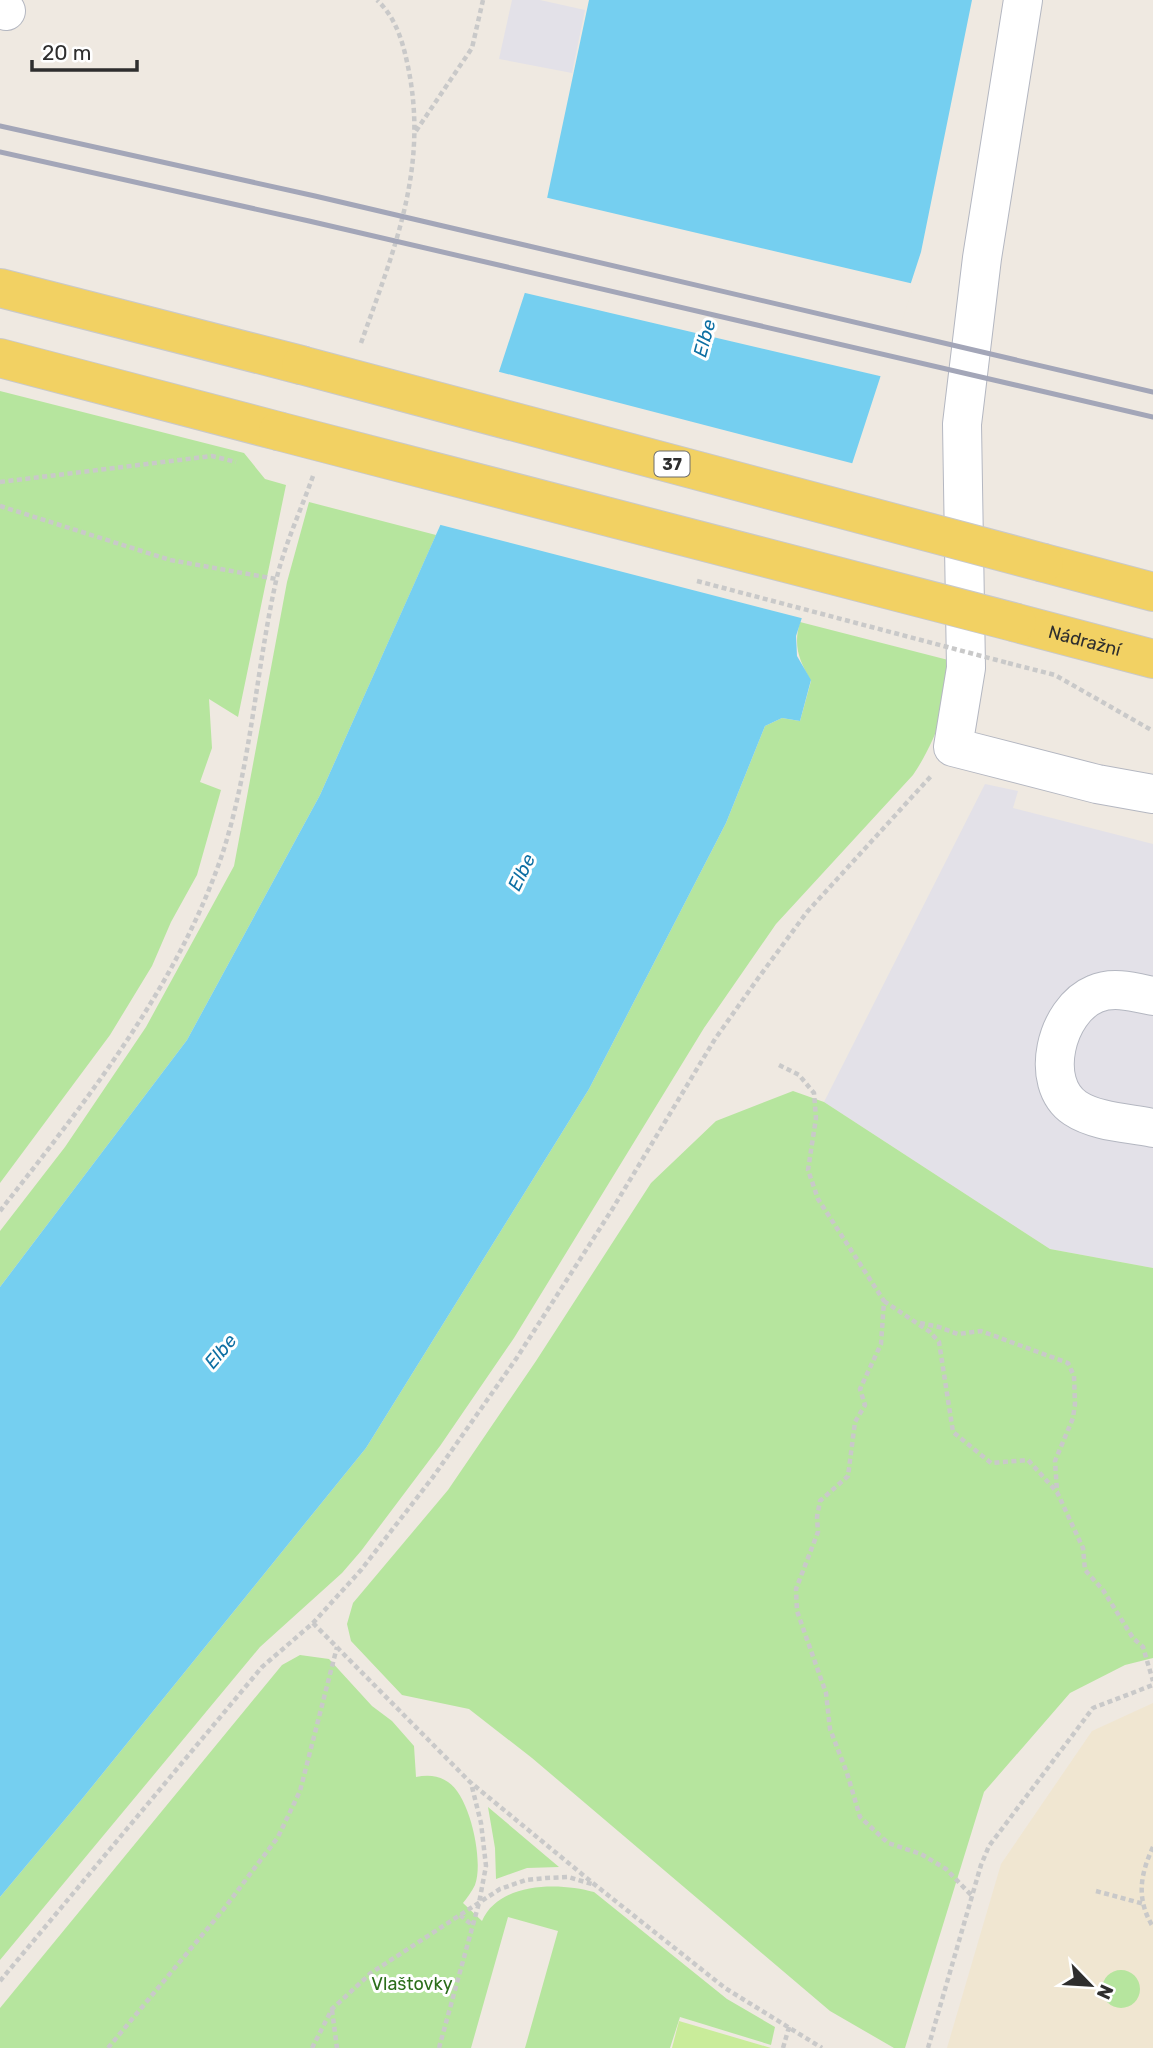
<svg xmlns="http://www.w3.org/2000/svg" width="1153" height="2048" viewBox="0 0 1153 2048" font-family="Rubik,sans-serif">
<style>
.industrial{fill:#e3e1e8}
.education{fill:#f0e6d1}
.green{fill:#b6e59e}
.pitch{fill:#c9ec9a}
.water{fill:#75cff0}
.pier{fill:#efe9e1}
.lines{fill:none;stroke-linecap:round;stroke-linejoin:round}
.minor-casing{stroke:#b4b7c1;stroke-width:40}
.major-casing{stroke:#c9c9c9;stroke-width:40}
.path{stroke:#c9c9c9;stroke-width:4.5;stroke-dasharray:5 3.5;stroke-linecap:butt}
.minor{stroke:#fff;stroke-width:38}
.major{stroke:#f2d163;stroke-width:38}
.rail{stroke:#a3a6b8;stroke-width:5}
.major-bridge-casing{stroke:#c9c9c9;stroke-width:40;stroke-linecap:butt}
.path-bridge{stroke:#c9c9c9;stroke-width:4.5;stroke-dasharray:5 3.5;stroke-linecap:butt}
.major-bridge{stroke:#f2d163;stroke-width:38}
.labels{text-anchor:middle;stroke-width:6;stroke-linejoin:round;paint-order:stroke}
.shield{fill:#fff;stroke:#6d6d6d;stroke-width:2}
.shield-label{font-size:16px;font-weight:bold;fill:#2e2e2e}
.street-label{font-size:18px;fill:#2e2e2e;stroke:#fff}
.park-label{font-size:18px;fill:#2c6e1b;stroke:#fff}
.water-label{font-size:19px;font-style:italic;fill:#0d6fa3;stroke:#fff}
</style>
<rect width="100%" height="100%" fill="#efe9e1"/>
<!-- industrial -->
<path class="industrial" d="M 512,0 L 540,0 L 585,10 L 572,73 L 499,59 Z
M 985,784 L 1018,791 L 1013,808 L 1153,844 L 1153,1268 L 1050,1249 L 824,1102 Z"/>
<!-- education -->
<path class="education" d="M 1153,1703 L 1153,2048 L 947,2048 L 1001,1864 L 1092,1731 Z"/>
<!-- green -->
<path class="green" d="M 0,391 L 244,453 L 265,479 L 286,485 L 238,717 L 209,699 L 212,748 L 200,782 L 221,790 L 197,875 L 171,922 L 152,966 L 110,1035 L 0,1183 Z
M 309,502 L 436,535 L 320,795 L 187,1040 L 0,1287 L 0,1231 L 65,1147 L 146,1027 L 234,866 L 287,582 Z
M 800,622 L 956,662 C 946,705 938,738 913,775 L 776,924 L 704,1028 L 514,1338 L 440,1446 L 361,1551 L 342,1573 L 260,1647 L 0,1960 L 0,1897 L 82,1799 L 366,1448 L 589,1089 L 726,823 L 765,726 L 782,718 L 800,721 L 811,681 C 799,660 793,646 800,622 Z
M 793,1091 L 824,1102 L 1050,1249 L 1153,1268 L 1153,1658 L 1125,1665 L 1070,1693 L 984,1792 L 905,2048 L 894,2048 L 830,2011 L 532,1758 L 469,1709 L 402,1695 L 351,1641 L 347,1624 L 353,1603 L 448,1490 L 536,1361 L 651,1183 L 716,1121 Z
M 300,1655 L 329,1659 L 372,1706 L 392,1721 L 414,1746 L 416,1777 C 427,1775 438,1775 448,1782 C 470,1796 484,1861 475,1885 C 472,1891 467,1898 463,1903 L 482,1921 C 499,1882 559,1882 594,1892 L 727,1999 L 775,2027 L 771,2045 L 680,2017 L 670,2048 L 525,2048 L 558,1931 L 508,1917 L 471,2048 L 0,2048 L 0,2008 L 282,1665 Z
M 488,1807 L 559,1867 L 527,1868 L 496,1879 L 495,1848 Z
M1102 1989a19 19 0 1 1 38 0a19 19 0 1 1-38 0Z"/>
<!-- pitch -->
<path class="pitch" d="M 679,2021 L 771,2048 L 672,2048 Z"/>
<!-- water -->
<path class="water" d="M 589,0 L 972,0 L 921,252 L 796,636 L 797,656 L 811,680 L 800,721 L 782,718 L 765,726 L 726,823 L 589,1089 L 366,1448 L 82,1799 L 0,1897 L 0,1287 L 187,1040 L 320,795 L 472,454 L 531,274 Z"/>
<!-- pier -->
<path class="pier" d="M 544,197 L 914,284 L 884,377 L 521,292 Z
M 496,371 L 855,464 L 805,619 L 437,524 L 469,452 Z"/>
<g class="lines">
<defs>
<path id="minor" d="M 1023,0 L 982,258 L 962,424 L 966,668 L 953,747 L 1097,784 L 1153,794
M 0,9 L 6,11
M 1153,996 C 1134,992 1113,986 1095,994 C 1056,1010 1038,1083 1075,1108 C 1096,1122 1129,1123 1153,1128"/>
<g id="major">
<path d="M 0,288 L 301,365"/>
<path d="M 0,358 L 278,431"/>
<path d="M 1044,563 L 1153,592"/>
<path id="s1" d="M 1017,623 L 1153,659"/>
</g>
</defs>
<!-- minor casing -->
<use href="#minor" class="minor-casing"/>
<!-- major casing -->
<use href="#major" class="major-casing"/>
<!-- path -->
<path class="path" d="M 416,131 L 472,48 L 483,0
M 361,343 C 395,247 430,165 407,62 C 402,39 395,17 377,0
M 0,482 L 212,456 L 236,462
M 0,506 L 170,560 L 276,579
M 1008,663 L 1055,675 L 1153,731
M 779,1065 L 799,1075 L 814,1093 L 816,1118 L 808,1170 L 818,1199 L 884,1301 L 881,1344 L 860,1389 L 865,1405 L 855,1422 L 848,1476 L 820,1501 L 817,1517 L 818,1532 L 796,1589 L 797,1611 L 826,1693 L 830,1729 L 847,1773 L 860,1817 L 888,1843 L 921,1854 L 946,1869 L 972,1896
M 0,1211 C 86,1101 178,986 223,852 C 251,764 256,671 276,581 C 284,546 301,510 313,476
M 884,1301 L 930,1332 L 939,1342 L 953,1432 L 991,1463 L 1028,1460 L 1057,1492 L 1083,1548 L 1085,1570 L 1103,1590 L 1133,1638 L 1143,1647 L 1153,1681
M 920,1323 L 939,1327 L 958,1334 L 981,1331 L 1068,1363 L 1074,1376 L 1075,1404 L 1073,1418 L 1055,1461 L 1057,1491
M 313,1623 L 470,1782 L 594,1884 L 725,1988 L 822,2048
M 1153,1847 C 1140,1875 1136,1899 1153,1927
M 1096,1891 L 1144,1904
M 460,1915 L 472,1925
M 0,1981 L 262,1667 L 313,1623 L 361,1570 L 433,1477 L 516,1359 L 613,1208 L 715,1039 L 759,977 L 807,912 L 932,775
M 332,2010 L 337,2048
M 108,2048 L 223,1910 L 278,1837 L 300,1791 L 337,1647
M 312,2048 L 332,2009 L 371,1973 L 500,1889 L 526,1880 L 546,1878 L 568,1877 L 592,1884
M 439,2048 L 479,1903 L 486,1866 L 481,1823 L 471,1783
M 783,2048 L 789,2027
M 928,2048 L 981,1865 L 989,1846 L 1093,1708 L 1153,1685"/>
<!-- minor -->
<use href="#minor" class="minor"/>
<!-- major -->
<use href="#major" class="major"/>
<!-- rail -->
<path class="rail" d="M 0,126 L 315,196 L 1153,392
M 0,152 L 309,221 L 1153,417"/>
<defs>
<path id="major-bridge" d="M 301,365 L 1044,563
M 278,431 L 1017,623"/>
</defs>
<!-- major-bridge casing -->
<use href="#major-bridge" class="major-bridge-casing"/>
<!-- path-bridge -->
<path class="path-bridge" d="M 697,581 L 1008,663"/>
<!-- major-bridge -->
<use href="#major-bridge" class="major-bridge"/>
</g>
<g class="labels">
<!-- shield labels -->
<rect class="shield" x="654.5" y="451.5" width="35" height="25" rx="5"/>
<g class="shield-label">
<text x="672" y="470">37</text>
</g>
<!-- street labels -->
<g class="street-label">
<text dy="6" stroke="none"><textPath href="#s1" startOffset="70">Nádražní</textPath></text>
</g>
<!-- park labels -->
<g class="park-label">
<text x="412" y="1990">Vlaštovky</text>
</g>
<!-- water labels -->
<g class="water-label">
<text transform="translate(704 338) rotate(-75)" y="7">Elbe</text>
<text transform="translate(521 872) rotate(-64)" y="7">Elbe</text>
<text transform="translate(220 1351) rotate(-50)" y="7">Elbe</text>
</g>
</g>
<!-- north arrow -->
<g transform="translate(1090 1985) rotate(115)" stroke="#ffffff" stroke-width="5" paint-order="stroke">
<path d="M0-5L12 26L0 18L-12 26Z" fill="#2e2e2e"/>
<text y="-10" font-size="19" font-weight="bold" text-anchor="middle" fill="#2e2e2e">N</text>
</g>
<!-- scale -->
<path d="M32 60v10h105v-10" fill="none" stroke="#2e2e2e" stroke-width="3.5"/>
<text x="42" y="60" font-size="21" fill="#2e2e2e" stroke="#ffffff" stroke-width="5" paint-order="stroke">20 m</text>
</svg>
